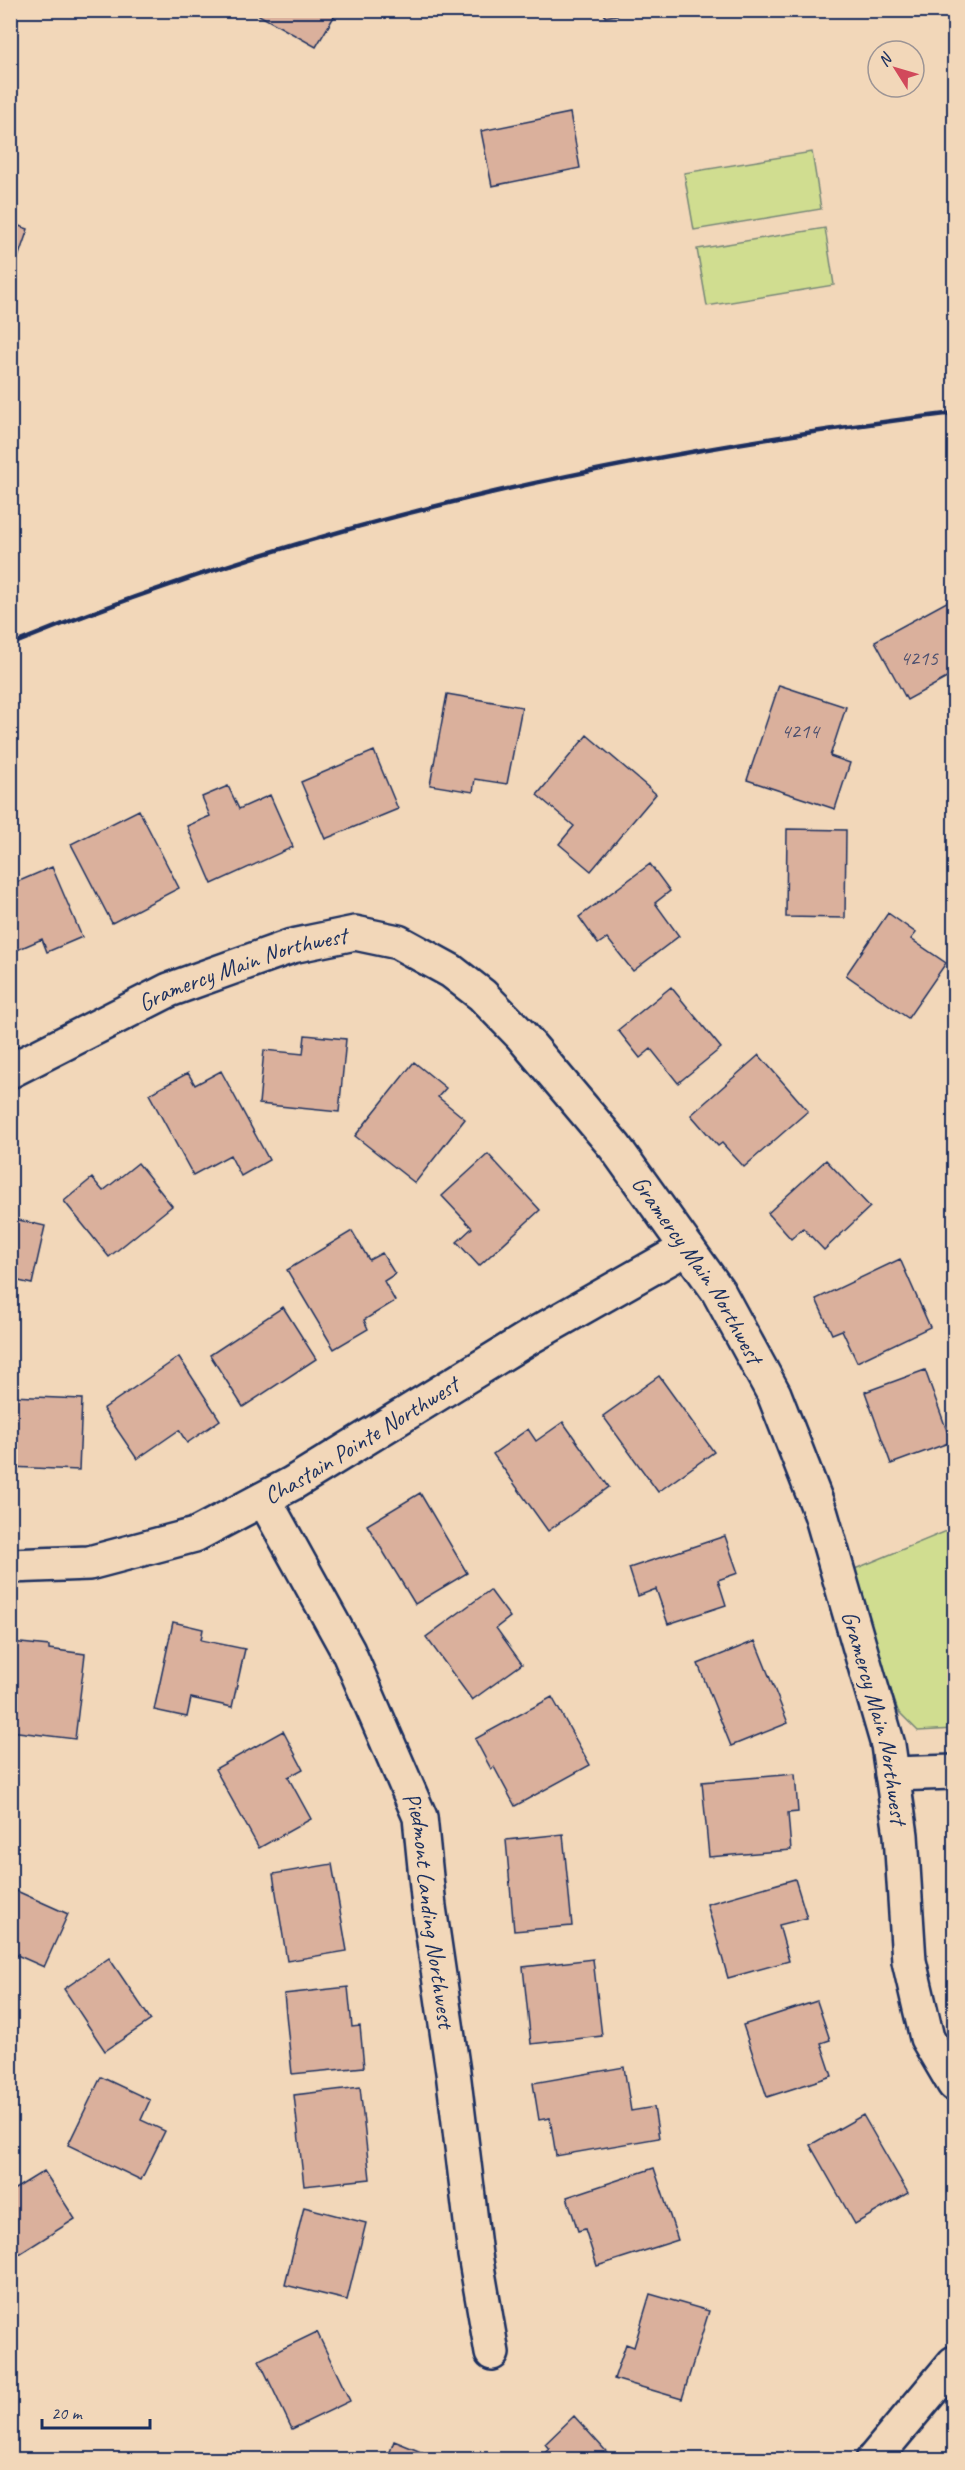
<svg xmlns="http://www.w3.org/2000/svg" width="965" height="2470" viewBox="0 0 965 2470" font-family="Caveat,sans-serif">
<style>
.green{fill:#d0dd90;stroke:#768677;stroke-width:1.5}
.building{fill:#dab09c;stroke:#1b2f5e;stroke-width:1.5}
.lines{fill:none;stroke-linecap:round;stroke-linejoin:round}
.minor-casing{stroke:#1b2f5e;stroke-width:38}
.minor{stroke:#f2d7b9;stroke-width:33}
.rail{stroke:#1b2f5e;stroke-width:4.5}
.labels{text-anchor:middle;stroke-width:6;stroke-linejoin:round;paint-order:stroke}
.number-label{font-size:21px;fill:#4b4f6e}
.street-label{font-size:24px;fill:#1b2f5e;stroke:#f2d7b9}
</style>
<rect width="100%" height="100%" fill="#f2d7b9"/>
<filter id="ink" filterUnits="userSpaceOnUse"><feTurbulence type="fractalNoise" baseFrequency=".0167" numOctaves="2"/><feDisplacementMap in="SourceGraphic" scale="12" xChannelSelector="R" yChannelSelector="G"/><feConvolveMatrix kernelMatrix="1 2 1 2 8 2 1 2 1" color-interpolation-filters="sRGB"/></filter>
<g filter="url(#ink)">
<!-- green -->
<path class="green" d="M 812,152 L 821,209 L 694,230 L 684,173 Z
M 825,228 L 834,285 L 707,306 L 697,249 Z
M 954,1528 L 954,1729 L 918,1731 L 898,1711 L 850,1571 Z"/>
<!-- building -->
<path class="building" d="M 259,10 L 338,10 L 316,47 L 257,14 Z
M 604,10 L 643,10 L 605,17 Z
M 570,113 L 580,168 L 492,186 L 481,131 Z
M 10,223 L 28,229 L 10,281 Z
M 954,598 L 954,674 L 907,700 L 875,641 Z
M 779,685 L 846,707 L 830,756 L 850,763 L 835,809 L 747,780 Z
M 447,694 L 522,707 L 507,784 L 475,779 L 473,792 L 430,785 Z
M 587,735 L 656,794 L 591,871 L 559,844 L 574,826 L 537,795 Z
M 374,751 L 398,809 L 325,839 L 301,782 Z
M 228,786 L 239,809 L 270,795 L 293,847 L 212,884 L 187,826 L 210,816 L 202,797 Z
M 139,810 L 179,888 L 112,923 L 71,844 Z
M 787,829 L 846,830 L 845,918 L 786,917 Z
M 650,864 L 670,891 L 655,903 L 679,936 L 633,971 L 607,938 L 598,944 L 579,917 Z
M 52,867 L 82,937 L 47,952 L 42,939 L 10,953 L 10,885 Z
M 888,913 L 916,933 L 911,939 L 946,963 L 908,1018 L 846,975 Z
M 671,987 L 721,1048 L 678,1083 L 651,1049 L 640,1058 L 618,1030 Z
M 305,1035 L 346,1039 L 339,1112 L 259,1104 L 264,1050 L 303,1054 Z
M 759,1055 L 808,1111 L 744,1167 L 722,1143 L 718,1146 L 691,1115 Z
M 414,1062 L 446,1088 L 438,1097 L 465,1119 L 415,1183 L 355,1136 Z
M 221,1071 L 269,1160 L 241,1176 L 230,1155 L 193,1175 L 149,1094 L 188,1073 L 195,1085 Z
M 488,1154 L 540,1210 L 479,1266 L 457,1242 L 472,1228 L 442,1196 Z
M 826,1160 L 870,1207 L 824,1250 L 803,1228 L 791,1239 L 768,1213 Z
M 138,1163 L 172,1206 L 109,1257 L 64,1201 L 92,1178 L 103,1191 Z
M 10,1218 L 45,1226 L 32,1284 L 10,1279 Z
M 352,1231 L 369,1260 L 382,1253 L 395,1274 L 384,1281 L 395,1301 L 364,1320 L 368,1329 L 334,1349 L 287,1270 Z
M 900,1259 L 930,1327 L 857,1362 L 842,1330 L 832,1334 L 816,1299 Z
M 283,1307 L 316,1359 L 243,1407 L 210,1355 Z
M 179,1357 L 220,1420 L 187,1443 L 179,1430 L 137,1459 L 103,1409 Z
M 925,1370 L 951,1442 L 891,1464 L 865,1392 Z
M 659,1376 L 714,1452 L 658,1492 L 603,1416 Z
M 10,1396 L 82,1399 L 79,1470 L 10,1467 Z
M 563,1422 L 609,1487 L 548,1531 L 493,1454 L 528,1429 L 536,1441 Z
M 420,1493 L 467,1573 L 415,1604 L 367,1525 Z
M 725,1536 L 738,1573 L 718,1580 L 726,1605 L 668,1624 L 656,1589 L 638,1596 L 629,1568 Z
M 490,1590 L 510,1617 L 496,1628 L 522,1664 L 472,1700 L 426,1637 Z
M 173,1622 L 203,1629 L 201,1640 L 245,1649 L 232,1707 L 191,1698 L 187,1717 L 154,1710 Z
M 755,1641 L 788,1723 L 731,1746 L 698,1664 Z
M 11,1642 L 49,1646 L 49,1649 L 85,1654 L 75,1739 L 10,1731 Z
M 552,1697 L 590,1765 L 515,1806 L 494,1767 L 491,1769 L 475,1739 Z
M 283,1731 L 303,1769 L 288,1777 L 311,1819 L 259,1848 L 215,1769 Z
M 795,1774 L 798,1812 L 788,1813 L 791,1850 L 709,1857 L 702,1782 Z
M 563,1834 L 572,1926 L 514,1931 L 506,1840 Z
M 332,1864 L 347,1951 L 287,1961 L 273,1874 Z
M 795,1879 L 807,1918 L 779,1925 L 789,1961 L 728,1978 L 707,1904 Z
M 10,1888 L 68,1914 L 44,1967 L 10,1952 Z
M 109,1958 L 151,2020 L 105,2051 L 64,1989 Z
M 593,1959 L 602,2036 L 531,2044 L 523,1967 Z
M 348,1987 L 352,2027 L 360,2026 L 364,2067 L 292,2074 L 284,1994 Z
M 817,2001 L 830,2040 L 821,2043 L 832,2076 L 767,2097 L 743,2025 Z
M 624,2067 L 631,2111 L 654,2107 L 659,2138 L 556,2156 L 550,2118 L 539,2120 L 533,2083 Z
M 101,2077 L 150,2100 L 141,2120 L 165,2131 L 141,2180 L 68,2145 Z
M 360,2087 L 370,2179 L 304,2186 L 294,2095 Z
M 863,2115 L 908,2193 L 855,2224 L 810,2145 Z
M 654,2168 L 678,2240 L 597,2266 L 585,2229 L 578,2231 L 567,2197 Z
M 44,2171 L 75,2219 L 10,2260 L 10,2192 Z
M 304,2207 L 366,2223 L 347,2300 L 285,2285 Z
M 650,2294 L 709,2311 L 682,2399 L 614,2379 L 626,2344 L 634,2347 Z
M 317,2332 L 350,2401 L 292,2429 L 259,2360 Z
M 574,2416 L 614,2460 L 537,2460 L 549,2449 L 545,2444 Z
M 394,2441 L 441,2460 L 387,2460 Z"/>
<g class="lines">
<defs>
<g id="minor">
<path id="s1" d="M 10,1071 L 169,990 L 292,946 L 355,933 L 398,942 L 451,971 L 482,995 L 521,1035 L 615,1147 L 718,1291 L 774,1394 L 821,1514 L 888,1745 L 901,1835 L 909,1961 L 927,2038 L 954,2084"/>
<path id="s2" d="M 264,1499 L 348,1651 L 420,1817 L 429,1907 L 453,2072 L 475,2255 L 492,2353"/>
<path id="s3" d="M 10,1566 L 89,1563 L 195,1535 L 293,1483 L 530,1337 L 687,1248"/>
<path d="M 892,1774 L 954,1772"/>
<path d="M 873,2460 L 954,2363"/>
</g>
</defs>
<!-- minor casing -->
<use href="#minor" class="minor-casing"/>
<!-- minor -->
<use href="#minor" class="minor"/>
<!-- rail -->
<path class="rail" d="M 10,645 C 314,520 630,452 954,413"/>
</g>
</g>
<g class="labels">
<!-- number labels -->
<g class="number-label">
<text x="919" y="665">4215</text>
<text x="800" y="738">4214</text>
</g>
<!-- street labels -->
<g class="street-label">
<text dy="8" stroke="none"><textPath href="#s1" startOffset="255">Gramercy Main Northwest</textPath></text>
<text dy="8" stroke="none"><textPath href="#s1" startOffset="867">Gramercy Main Northwest</textPath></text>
<text dy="8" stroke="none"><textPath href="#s3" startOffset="380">Chastain Pointe Northwest</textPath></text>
<text dy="8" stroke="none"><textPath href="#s1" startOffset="1353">Gramercy Main Northwest</textPath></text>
<text dy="8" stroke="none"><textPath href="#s2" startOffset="448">Piedmont Landing Northwest</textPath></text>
</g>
</g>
<!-- margin -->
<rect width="965" height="2470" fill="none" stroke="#f2d7b9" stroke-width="36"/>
<rect x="18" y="18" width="929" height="2434" fill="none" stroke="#1b2f5e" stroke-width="2" filter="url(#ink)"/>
<!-- north arrow -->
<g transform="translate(896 69) rotate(307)"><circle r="28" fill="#f2d7b9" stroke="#9c9495" stroke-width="1.5"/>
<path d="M0-4.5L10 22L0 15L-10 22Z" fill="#d1495b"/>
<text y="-9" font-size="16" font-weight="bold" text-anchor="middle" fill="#1b2f5e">N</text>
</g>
<!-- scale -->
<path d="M42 2419v9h108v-9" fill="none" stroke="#1b2f5e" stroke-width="3"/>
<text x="51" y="2419" font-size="18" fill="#1b2f5e" stroke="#f2d7b9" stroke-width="4.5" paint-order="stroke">20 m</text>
</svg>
